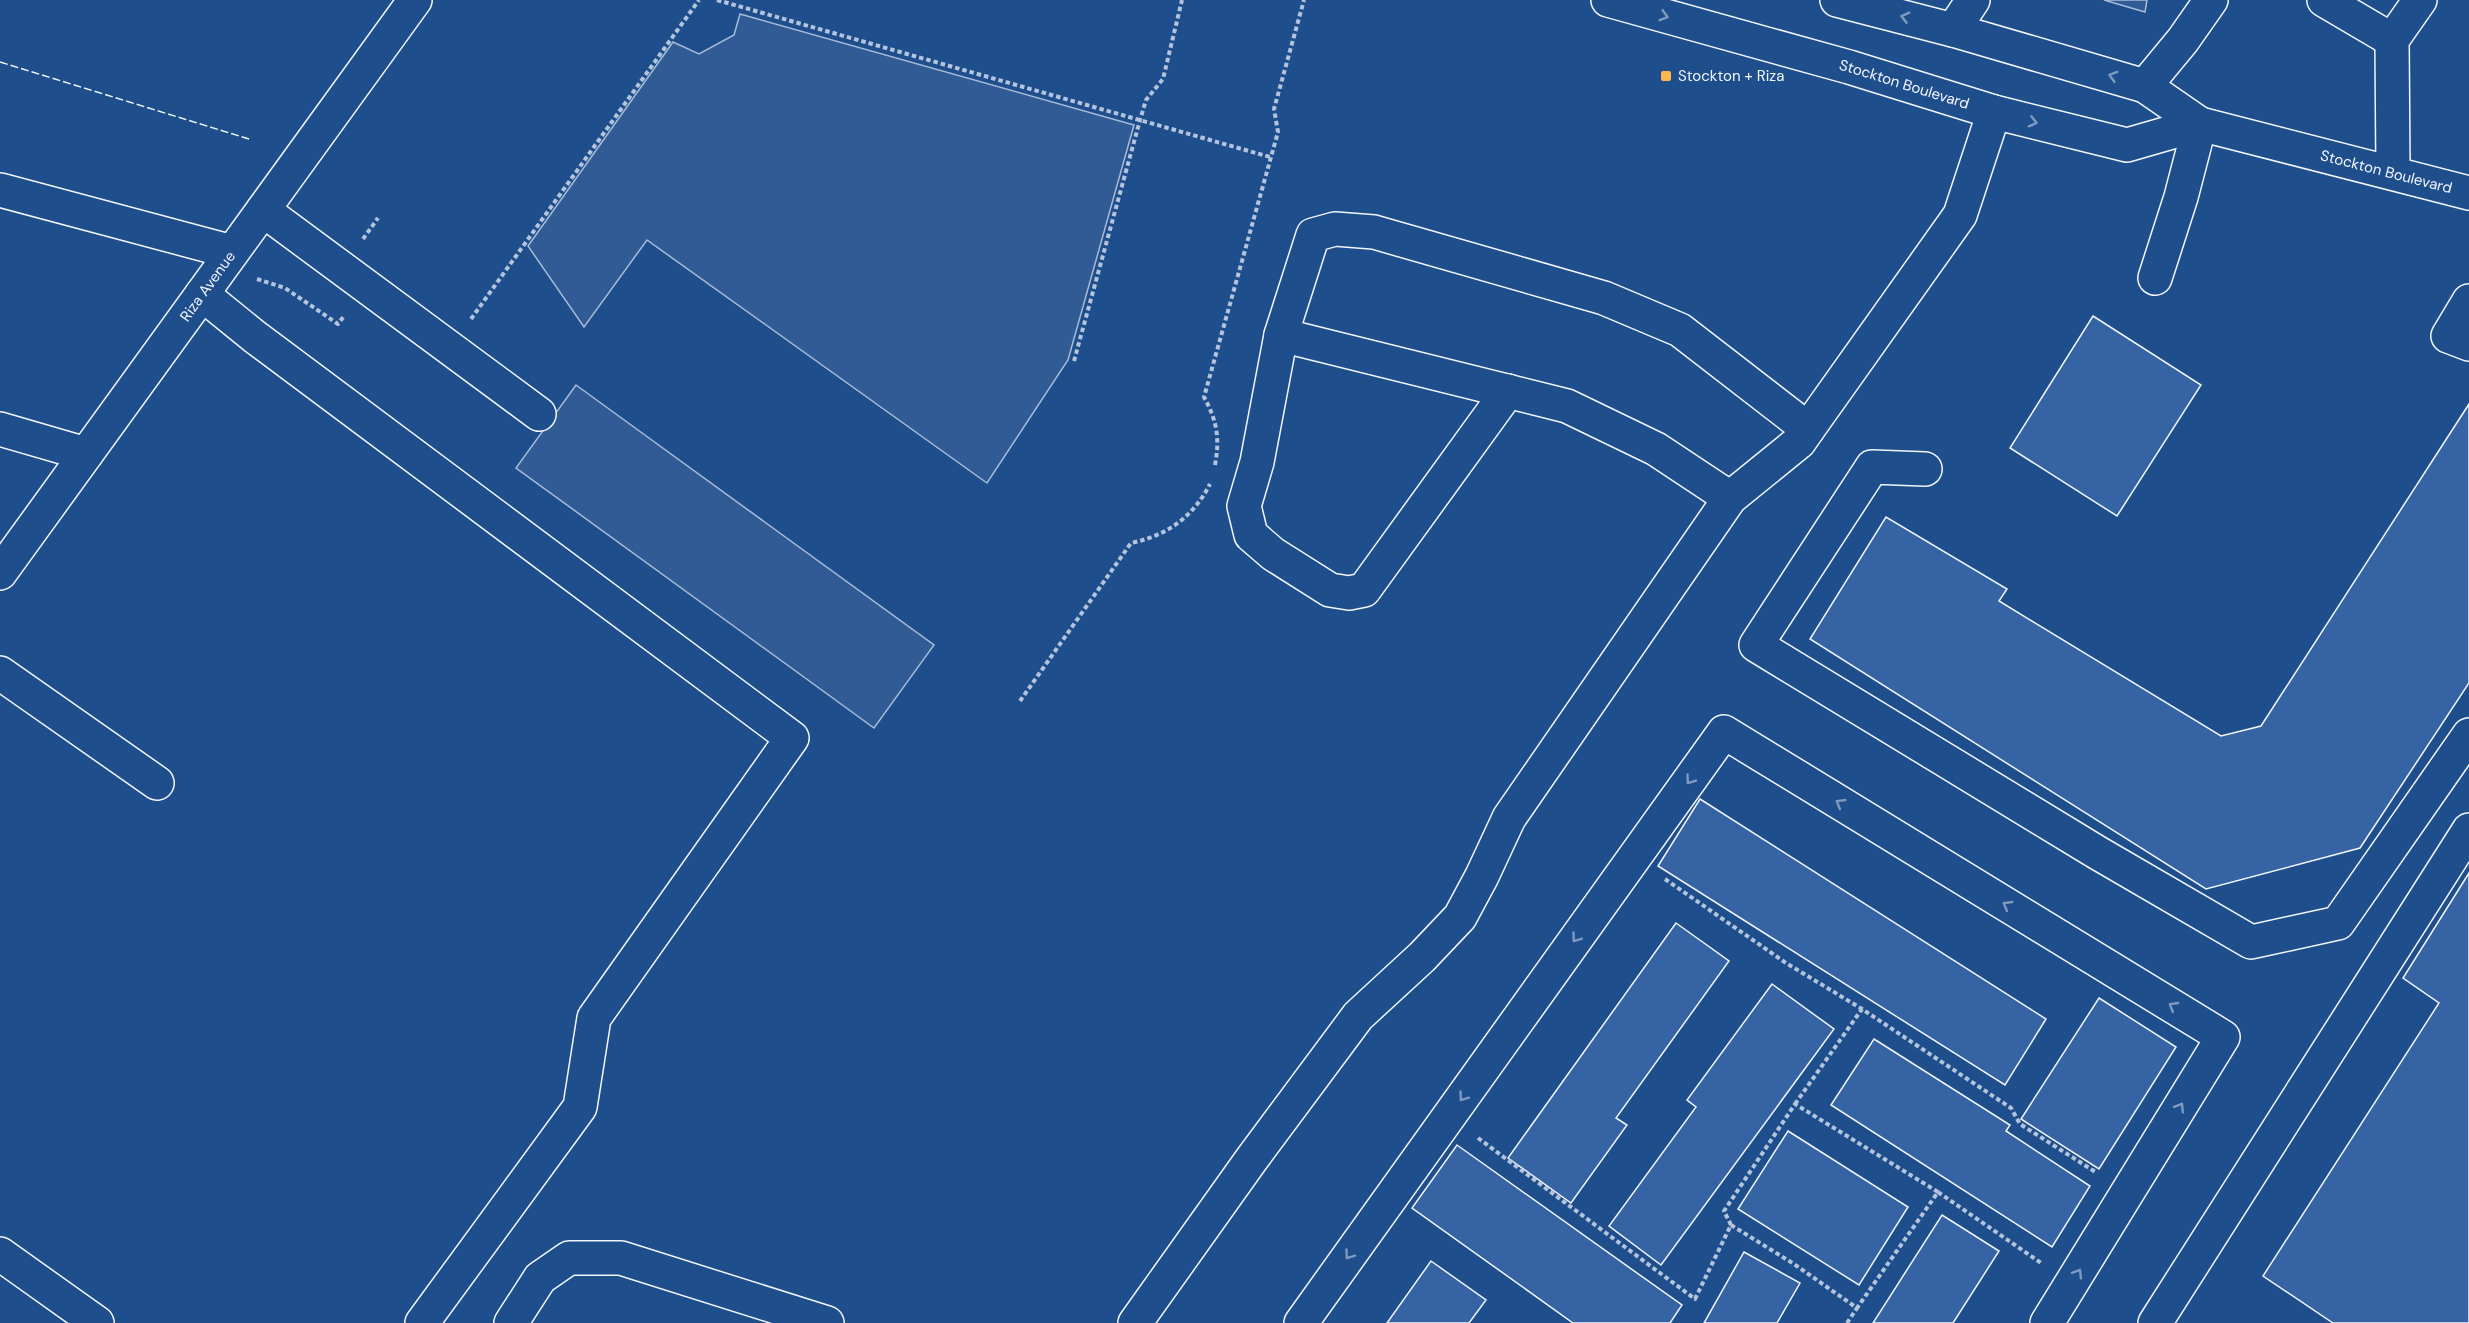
<svg xmlns="http://www.w3.org/2000/svg" width="2469" height="1323" viewBox="0 0 2469 1323" font-family="'DM Sans',sans-serif">
<style>
.parking{fill:#305b95;stroke:#a8bbd7;stroke-width:1.5}
.building{fill:#3563a3;stroke:#f2f6ff;stroke-width:1.5}
.lines{fill:none;stroke-linecap:round;stroke-linejoin:round}
.minor-casing{stroke:#f2f6ff;stroke-width:36}
.major-casing{stroke:#f2f6ff;stroke-width:36}
.path{stroke:#b3c4dc;stroke-width:4;stroke-dasharray:4.5 3;stroke-linecap:butt}
.minor{stroke:#1f4e8c;stroke-width:33}
.major{stroke:#1f4e8c;stroke-width:33}
.fence{stroke:#f2f6ff;stroke-width:1.5;stroke-dasharray:8 3;stroke-linecap:butt}
.oneway{stroke:#7e9ac0}
.poi-dot{fill:#ffb74d;stroke:#1f4e8c;stroke-width:2}
.labels{text-anchor:middle;stroke-width:4.5;stroke-linejoin:round;paint-order:stroke}
.poi-label{font-size:15px;fill:#f2f6ff;stroke:#1f4e8c;text-anchor:start}
.street-label{font-size:15px;fill:#f2f6ff;stroke:#1f4e8c}
</style>
<rect width="100%" height="100%" fill="#1f4e8c"/>
<!-- parking -->
<path class="parking" d="M 2104,0 L 2147,0 L 2145,12 Z
M 740,14 L 1134,125 L 1068,360 L 987,483 L 647,240 L 584,327 L 528,246 L 673,42 L 699,54 L 734,35 Z
M 576,385 L 934,645 L 874,728 L 516,468 Z"/>
<!-- building -->
<path class="building" d="M 2093,316 L 2201,385 L 2117,516 L 2010,448 Z
M 2469,404 L 2469,683 L 2360,848 L 2206,889 L 1810,639 L 1886,517 L 2007,589 L 1999,601 L 2221,736 L 2261,726 Z
M 1700,799 L 2046,1019 L 2005,1085 L 1658,866 Z
M 2469,873 L 2469,1323 L 2333,1323 L 2263,1276 L 2439,1003 L 2403,978 Z
M 1676,923 L 1729,961 L 1616,1118 L 1627,1125 L 1571,1203 L 1508,1158 Z
M 1772,984 L 1834,1029 L 1661,1265 L 1609,1226 L 1696,1107 L 1687,1100 Z
M 2099,998 L 2176,1047 L 2099,1169 L 2021,1119 Z
M 1874,1039 L 2010,1125 L 2006,1131 L 2090,1186 L 2052,1247 L 1831,1105 Z
M 1788,1131 L 1908,1207 L 1859,1285 L 1738,1209 Z
M 1457,1145 L 1682,1305 L 1670,1323 L 1573,1323 L 1412,1208 Z
M 1942,1215 L 1999,1251 L 1953,1323 L 1873,1323 Z
M 1744,1252 L 1800,1283 L 1777,1323 L 1704,1323 Z
M 1431,1261 L 1486,1300 L 1469,1323 L 1387,1323 Z"/>
<g class="lines">
<defs>
<g id="minor">
<path d="M 2324,0 L 2392,40"/>
<path d="M 1953,30 L 1973,0"/>
<path d="M 2145,86 L 2183,40 L 2211,0"/>
<path d="M 2393,172 L 2392,40 L 2420,0"/>
<path d="M 0,190 L 232,252"/>
<path d="M 263,210 L 539,414"/>
<path d="M 2155,278 L 2181,197 L 2200,124"/>
<path d="M 202,294 L 255,337 L 792,738 L 594,1018 L 580,1107 L 422,1323"/>
<path d="M 2469,301 L 2448,336 L 2469,344"/>
<path d="M 1281,335 L 1257,462 L 1244,506 L 1251,535 L 1273,554 L 1330,590 L 1349,593 L 1364,590 L 1508,391"/>
<path d="M 0,429 L 86,454"/>
<path d="M 1925,469 L 1872,467 L 1756,645 L 2098,853 L 2251,942 L 2338,923 L 2469,735"/>
<path d="M 1730,498 L 1656,449 L 1567,406 L 1281,335 L 1313,235 L 1335,229 L 1374,232 L 1604,298 L 1680,330 L 1808,429"/>
<path id="s1" d="M 0,573 L 415,0"/>
<path d="M 0,673 L 157,783"/>
<path d="M 0,1254 L 97,1323"/>
<path d="M 511,1323 L 540,1278 L 569,1258 L 621,1258 L 827,1323"/>
<path d="M 1135,1323 L 1251,1160 L 1358,1016 L 1422,957 L 1460,917 L 1482,876 L 1509,818 L 1730,498 L 1799,442 L 1808,429 L 1960,215 L 1994,112"/>
<path d="M 1301,1323 L 1724,732 L 2223,1037 L 2047,1323"/>
<path d="M 2155,1323 L 2469,830"/>
</g>
<g id="major">
<path id="s2" d="M 1608,0 L 1849,67 L 1994,112 L 2127,145 L 2200,124"/>
<path id="s3" d="M 1837,0 L 1953,30 L 2145,86 L 2200,124 L 2469,193"/>
</g>
</defs>
<!-- minor casing -->
<use href="#minor" class="minor-casing"/>
<!-- major casing -->
<use href="#major" class="major-casing"/>
<!-- path -->
<path class="path" d="M 717,0 L 1270,157
M 363,239 L 378,218
M 257,279 L 285,288 L 338,324 L 344,316
M 471,319 L 699,0
M 1074,361 L 1140,120 L 1146,100 L 1163,79 L 1182,0
M 1215,465 C 1220,438 1217,421 1204,397 L 1278,132 L 1274,109 L 1304,0
M 1020,701 L 1131,543 C 1168,535 1193,517 1210,484
M 1665,879 L 1786,963 L 1862,1009
M 1795,1104 L 1862,1009 L 2011,1108 L 2020,1124 L 2097,1173
M 1478,1138 L 1695,1299 L 1731,1225 L 1794,1264 L 1857,1308 L 1938,1192 L 2041,1263
M 1731,1225 L 1724,1211 L 1795,1104 L 1938,1192
M 1847,1323 L 1857,1308"/>
<!-- minor -->
<use href="#minor" class="minor"/>
<!-- major -->
<use href="#major" class="major"/>
<!-- fence -->
<path class="fence" d="M 0,62 L 249,139"/>
</g>
<!-- one-way arrows -->
<defs><path id="oneway-chevron" d="M-2-3.5L2.5 0L-2 3.5" fill="none" stroke-width="1.6" stroke-linecap="round" stroke-linejoin="round" transform="scale(1.5)"/></defs>
<g class="oneway">
<use href="#oneway-chevron" transform="translate(1664 16) rotate(16)"/>
<use href="#oneway-chevron" transform="translate(1905 17) rotate(-165)"/>
<use href="#oneway-chevron" transform="translate(2113 76) rotate(-164)"/>
<use href="#oneway-chevron" transform="translate(2033 122) rotate(14)"/>
<use href="#oneway-chevron" transform="translate(1690 780) rotate(126)"/>
<use href="#oneway-chevron" transform="translate(1840 803) rotate(-149)"/>
<use href="#oneway-chevron" transform="translate(2007 905) rotate(-149)"/>
<use href="#oneway-chevron" transform="translate(1576 938) rotate(126)"/>
<use href="#oneway-chevron" transform="translate(2173 1006) rotate(-149)"/>
<use href="#oneway-chevron" transform="translate(1463 1097) rotate(126)"/>
<use href="#oneway-chevron" transform="translate(2180 1107) rotate(-58)"/>
<use href="#oneway-chevron" transform="translate(1349 1255) rotate(126)"/>
<use href="#oneway-chevron" transform="translate(2078 1273) rotate(-59)"/>
</g>
<!-- markers -->
<rect class="poi-dot" x="1660" y="70" width="12" height="12" rx="3"/>
<g class="labels">
<!-- poi labels -->
<g class="poi-label">
<text x="1678" y="81">Stockton + Riza</text>
</g>
<!-- street labels -->
<g class="street-label">
<text dy="5" stroke="none"><textPath href="#s2" startOffset="308">Stockton Boulevard</textPath></text>
<text dy="5" stroke="none"><textPath href="#s3" startOffset="579">Stockton Boulevard</textPath></text>
<text dy="5" stroke="none"><textPath href="#s1" startOffset="354">Riza Avenue</textPath></text>
</g>
</g>
</svg>
